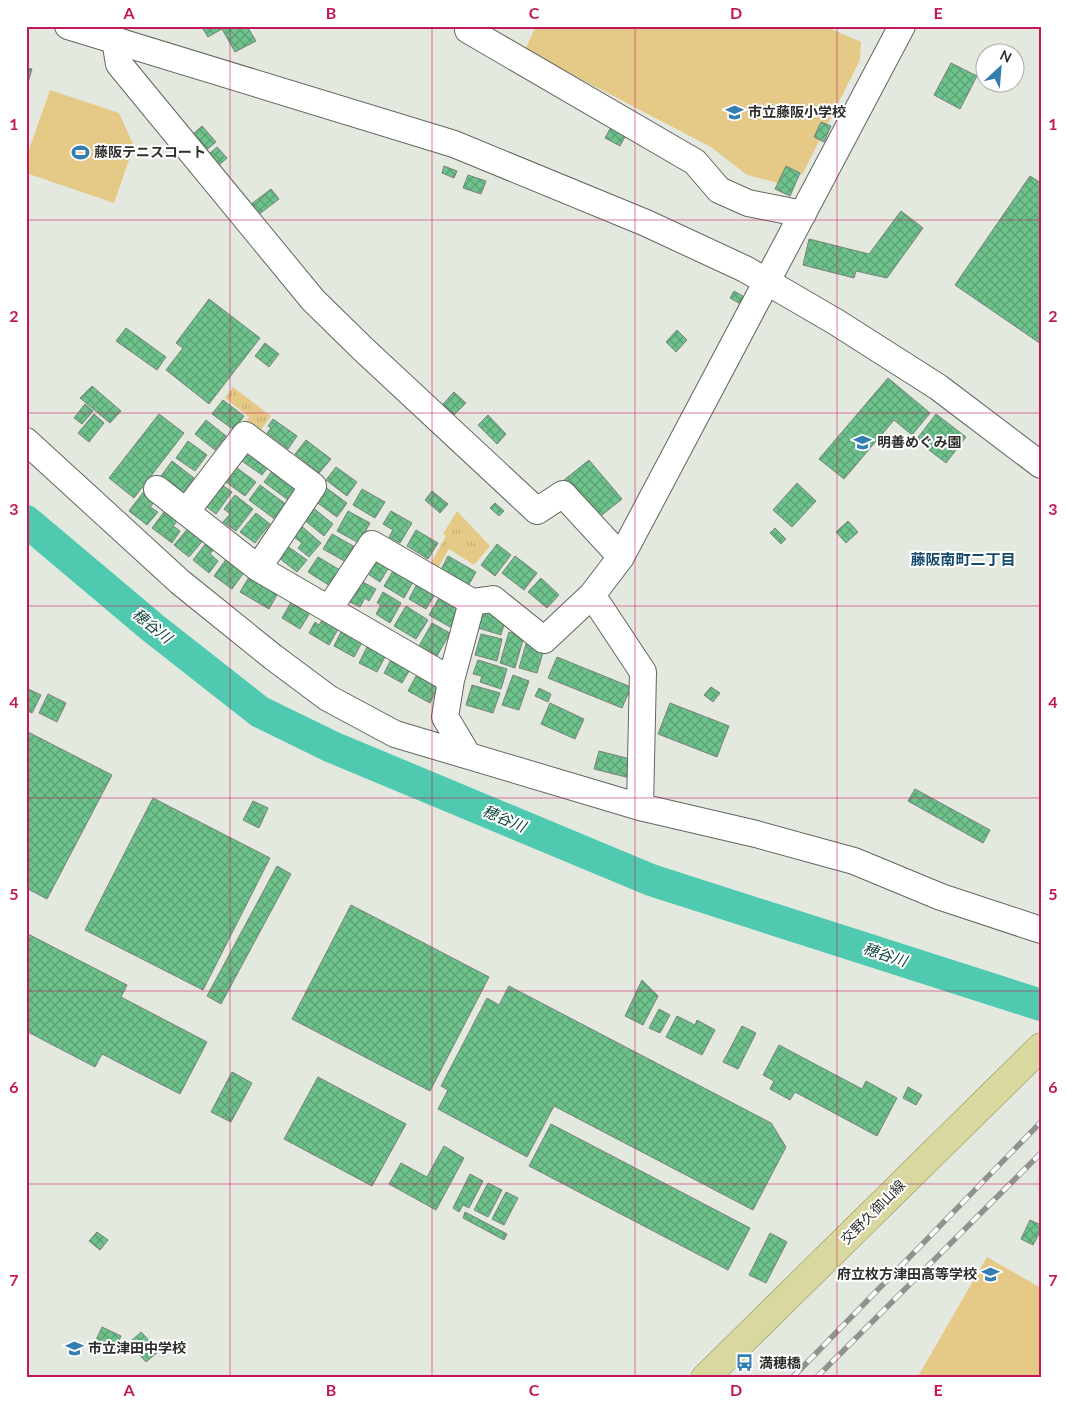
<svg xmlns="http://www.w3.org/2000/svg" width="1067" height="1404" viewBox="0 0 1067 1404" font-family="Lato,'Noto Sans JP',sans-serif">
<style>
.green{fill:#e5c986}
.park{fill:url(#park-tufts)}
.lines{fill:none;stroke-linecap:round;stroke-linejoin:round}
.river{stroke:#4fc9af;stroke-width:32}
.building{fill:url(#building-cross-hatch);stroke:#7a827c}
.minor-casing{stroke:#61665e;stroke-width:28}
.major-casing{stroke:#8c8d4d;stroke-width:29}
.minor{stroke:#fff;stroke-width:26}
.major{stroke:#d9d99f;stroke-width:28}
.rail-casing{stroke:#8f938c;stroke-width:5.5}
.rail{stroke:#fff;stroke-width:4;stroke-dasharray:11;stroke-linecap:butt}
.grid{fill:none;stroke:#c2185b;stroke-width:1;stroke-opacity:0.55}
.labels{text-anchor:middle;stroke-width:4;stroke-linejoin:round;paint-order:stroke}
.poi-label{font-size:14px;font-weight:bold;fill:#2d2f2c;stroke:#fff;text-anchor:start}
.street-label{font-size:14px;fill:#2d2f2c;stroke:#fff}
.neighbourhood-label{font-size:15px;font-weight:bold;fill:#164a6d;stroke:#fff}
.water-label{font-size:15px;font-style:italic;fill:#0f453a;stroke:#fff}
.neatline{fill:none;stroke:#c2185b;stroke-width:2}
.grid-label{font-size:16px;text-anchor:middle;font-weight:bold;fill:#c2185b}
</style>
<defs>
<pattern id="park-tufts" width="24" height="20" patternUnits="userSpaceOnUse" patternTransform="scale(1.25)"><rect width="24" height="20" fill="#e5c986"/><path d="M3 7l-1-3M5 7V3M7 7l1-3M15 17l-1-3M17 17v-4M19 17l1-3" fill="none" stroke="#c5ad74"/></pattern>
<pattern id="building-cross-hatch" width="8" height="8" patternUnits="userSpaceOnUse" patternTransform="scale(1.25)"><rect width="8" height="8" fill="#6ec38c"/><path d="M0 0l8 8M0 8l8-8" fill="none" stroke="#5b9f73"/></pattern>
</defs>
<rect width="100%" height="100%" fill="#e4e9e0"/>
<!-- green -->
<path class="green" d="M 536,26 L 824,26 L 861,42 L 860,60 L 802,175 L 786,167 L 778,183 L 747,175 L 711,147 L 525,50 Z
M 50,90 L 119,113 L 134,146 L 114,203 L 26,173 L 26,158 Z
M 987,1257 L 1041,1288 L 1041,1378 L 917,1378 Z"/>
<!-- park -->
<path class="park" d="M 233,387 L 271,416 L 260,431 L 246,421 L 249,417 L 225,398 Z
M 457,511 L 490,546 L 474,565 L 449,549 L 438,568 L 431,563 L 446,536 L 443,534 Z"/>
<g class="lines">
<!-- river -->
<path class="river" d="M 26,521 L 153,628 L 260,712 L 332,747 L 651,880 L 1041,1005"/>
</g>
<!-- building -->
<path class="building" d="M 201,26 L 247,26 L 256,41 L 235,52 L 222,29 L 208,37 Z
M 951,63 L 977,76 L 960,109 L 934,95 Z
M 26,68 L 32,69 L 26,90 Z
M 821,122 L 831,126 L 824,142 L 814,137 Z
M 202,126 L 216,142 L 199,156 L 186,140 Z
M 611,127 L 626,135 L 620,146 L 605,138 Z
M 217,147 L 227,158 L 217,167 L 202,160 Z
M 444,166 L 457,171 L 454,178 L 442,173 Z
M 786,166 L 800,173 L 790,196 L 775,189 Z
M 468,175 L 486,181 L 481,194 L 463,188 Z
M 1030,176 L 1041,183 L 1041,344 L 955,285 Z
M 271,189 L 279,199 L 258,215 L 250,205 Z
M 901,211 L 923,228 L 887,278 L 856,271 L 854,278 L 803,265 L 809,239 L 869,254 Z
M 734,291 L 746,298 L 742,305 L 730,298 Z
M 209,299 L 260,338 L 209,404 L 166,370 L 183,348 L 176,343 Z
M 126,328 L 166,357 L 157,370 L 116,341 Z
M 677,330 L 687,340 L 676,352 L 666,342 Z
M 265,343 L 279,354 L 269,367 L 255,356 Z
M 888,378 L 930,413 L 912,435 L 894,420 L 844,479 L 819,459 Z
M 92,386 L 121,411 L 110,423 L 80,398 Z
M 454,392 L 466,403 L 454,415 L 443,404 Z
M 223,400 L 244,416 L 234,430 L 212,414 Z
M 85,404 L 93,411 L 82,424 L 74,418 Z
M 94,414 L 104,423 L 89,442 L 78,433 Z
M 159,414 L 184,433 L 134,498 L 109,478 Z
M 936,414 L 966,437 L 946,463 L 916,440 Z
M 488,415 L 506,434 L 497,444 L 478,425 Z
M 273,419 L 297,436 L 288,449 L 267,433 L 271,428 L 268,426 Z
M 206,420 L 226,436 L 215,450 L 195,434 Z
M 306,440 L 331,459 L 319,473 L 295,454 Z
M 188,441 L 207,455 L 195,471 L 176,458 Z
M 248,447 L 271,463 L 262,475 L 239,459 Z
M 589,460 L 622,499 L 597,519 L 564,480 Z
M 172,461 L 194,478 L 183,493 L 161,476 Z
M 233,465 L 256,482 L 245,496 L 222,479 Z
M 276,466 L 287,474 L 283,480 L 296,490 L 288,500 L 264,482 Z
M 336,467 L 357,482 L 347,496 L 326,480 Z
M 218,482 L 232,492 L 216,514 L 203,504 Z
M 797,483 L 816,501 L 792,527 L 773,510 Z
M 260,485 L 287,505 L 276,520 L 249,500 Z
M 325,487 L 347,503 L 337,517 L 315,501 Z
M 362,489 L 385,502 L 375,518 L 353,505 Z
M 145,490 L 157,499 L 150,507 L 158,512 L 147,525 L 129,511 Z
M 432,491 L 448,504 L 440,513 L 425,500 Z
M 235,495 L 253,509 L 236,531 L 223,522 L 230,514 L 224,509 Z
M 495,503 L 504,511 L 499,516 L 490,508 Z
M 312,507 L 333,524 L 324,536 L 303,519 Z
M 167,508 L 180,518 L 173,526 L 180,531 L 172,543 L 152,528 Z
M 348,511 L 370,523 L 359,543 L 337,531 Z
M 391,511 L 412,523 L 400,543 L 389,537 L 393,530 L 383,524 Z
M 256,513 L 270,524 L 255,543 L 240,532 Z
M 848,521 L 858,532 L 846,543 L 836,532 Z
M 299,524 L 321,543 L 309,557 L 298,548 L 302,543 L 290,534 Z
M 190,526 L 205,538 L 189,557 L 174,545 Z
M 775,528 L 786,539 L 781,544 L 770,533 Z
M 416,530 L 438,543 L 428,559 L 407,546 Z
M 332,534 L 355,547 L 346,562 L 323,549 Z
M 209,539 L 217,545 L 210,554 L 218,561 L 209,573 L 193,560 Z
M 283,543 L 307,560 L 297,572 L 274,554 Z
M 497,544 L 511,555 L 495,576 L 481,565 Z
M 377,553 L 392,562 L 380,582 L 365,572 Z
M 448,556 L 476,572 L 468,586 L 441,570 Z
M 515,556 L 537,573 L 524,590 L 502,573 Z
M 318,557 L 340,570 L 330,586 L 308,572 Z
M 227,558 L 245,571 L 232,589 L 214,576 Z
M 393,571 L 413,582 L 404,598 L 384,586 Z
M 252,572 L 281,588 L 269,609 L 240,592 Z
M 541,578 L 559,595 L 547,608 L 528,592 Z
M 357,579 L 376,589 L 369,601 L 365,598 L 360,607 L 346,600 Z
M 417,584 L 435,594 L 426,609 L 409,599 Z
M 383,592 L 401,603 L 390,623 L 376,614 L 381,605 L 377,603 Z
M 442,593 L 448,603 L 460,610 L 450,627 L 429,615 Z
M 294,597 L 313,608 L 300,629 L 282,618 Z
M 406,606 L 428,620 L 416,639 L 394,626 Z
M 484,610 L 506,617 L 501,635 L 478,628 Z
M 324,617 L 340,626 L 329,645 L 309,633 L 315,622 L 319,625 Z
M 432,623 L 450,633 L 437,656 L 419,646 Z
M 343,628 L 364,639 L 354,657 L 334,646 Z
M 509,632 L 524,636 L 515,668 L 500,663 Z
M 481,634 L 502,639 L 497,661 L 475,655 Z
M 369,643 L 387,653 L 377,672 L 359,663 Z
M 526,644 L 544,649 L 537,673 L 519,668 Z
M 393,656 L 412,666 L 402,683 L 384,673 Z
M 557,657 L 631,687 L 622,708 L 548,678 Z
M 478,660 L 507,669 L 501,689 L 480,682 L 482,676 L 473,674 Z
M 513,675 L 529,681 L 519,710 L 502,705 Z
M 416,676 L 438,687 L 430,703 L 408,691 Z
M 472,685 L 500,693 L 493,713 L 466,705 Z
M 711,687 L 720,693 L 713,702 L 704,695 Z
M 26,688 L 41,695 L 32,713 L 26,710 Z
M 539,688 L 551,694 L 548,702 L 535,696 Z
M 48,694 L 66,703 L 57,722 L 39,713 Z
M 550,703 L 584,719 L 575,739 L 541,724 Z
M 670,703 L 729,726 L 717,757 L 658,734 Z
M 26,731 L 112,775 L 47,899 L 26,888 Z
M 599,751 L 634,760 L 630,778 L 594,769 Z
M 915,789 L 990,830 L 983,843 L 908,801 Z
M 153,798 L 270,858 L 203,990 L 85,930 Z
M 253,801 L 268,808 L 259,828 L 243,820 Z
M 277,866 L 291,874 L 221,1004 L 207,996 Z
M 351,905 L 489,977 L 430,1091 L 292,1019 Z
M 26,933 L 127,985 L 121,997 L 207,1042 L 180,1094 L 102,1054 L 95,1067 L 26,1031 Z
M 642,980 L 658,996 L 643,1025 L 625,1016 Z
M 509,986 L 771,1123 L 786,1147 L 753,1210 L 554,1106 L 527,1157 L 438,1109 L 448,1090 L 441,1086 L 487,998 L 499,1005 Z
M 659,1009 L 670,1015 L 660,1033 L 649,1028 Z
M 677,1016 L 695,1025 L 697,1020 L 715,1030 L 702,1055 L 666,1037 Z
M 742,1026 L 756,1033 L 738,1069 L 723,1062 Z
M 779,1045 L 862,1089 L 866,1081 L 897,1098 L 877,1136 L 795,1092 L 790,1100 L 770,1089 L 774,1081 L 763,1075 Z
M 232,1072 L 252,1083 L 231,1122 L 211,1112 Z
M 318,1077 L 406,1124 L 372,1186 L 284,1139 Z
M 908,1087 L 922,1095 L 916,1105 L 903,1098 Z
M 551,1124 L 750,1228 L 728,1270 L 529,1166 Z
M 444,1146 L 464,1158 L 436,1210 L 389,1184 L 401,1163 L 427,1177 Z
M 470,1174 L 483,1181 L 469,1208 L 463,1205 L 459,1212 L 453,1208 Z
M 488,1183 L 502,1190 L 488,1217 L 474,1210 Z
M 506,1192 L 518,1198 L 504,1225 L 492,1219 Z
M 465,1212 L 507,1234 L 504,1240 L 463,1218 Z
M 1030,1220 L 1041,1225 L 1041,1230 L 1033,1245 L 1021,1239 Z
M 97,1232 L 108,1240 L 100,1250 L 89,1241 Z
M 770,1233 L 787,1242 L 766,1283 L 749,1275 Z
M 102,1327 L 121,1336 L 115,1349 L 96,1340 Z
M 141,1332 L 159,1351 L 146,1362 L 129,1343 Z"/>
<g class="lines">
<defs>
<path id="minor" d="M 68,26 L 454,144 L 646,223 L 745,269 L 836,322 L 938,387 L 1041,465
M 470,26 L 468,30 L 695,162 L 719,190 L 748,203 L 803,214
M 115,40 L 119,64 L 313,300 L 363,349 L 537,511 L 563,494 L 621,557
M 26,441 L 180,582 L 273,657 L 328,698 L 395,734 L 640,807 L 756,834 L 854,861 L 941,897 L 1041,930
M 157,489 L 258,568 L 451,680 L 445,717 L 467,754
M 186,512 L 245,435 L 313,486 L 258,568
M 472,602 L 493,599 L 544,640 L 592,595
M 329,609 L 372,544 L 472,602 L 451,680
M 640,807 L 643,672 L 592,595 L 621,557 L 902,26"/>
<path id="major" d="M 705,1378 L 1041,1047"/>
</defs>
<!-- minor casing -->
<use href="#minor" class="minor-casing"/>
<!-- major casing -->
<use href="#major" class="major-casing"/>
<!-- minor -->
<use href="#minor" class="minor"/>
<!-- major -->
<use href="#major" class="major"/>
<defs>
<path id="rail" d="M 792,1378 L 1041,1122
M 816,1378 L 1041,1153"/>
</defs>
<!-- rail casing -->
<use href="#rail" class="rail-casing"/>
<!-- rail -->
<use href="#rail" class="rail"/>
</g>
<!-- grid -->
<path class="grid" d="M 230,26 L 230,1378M 432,26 L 432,1378M 635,26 L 635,1378M 837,26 L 837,1378M 26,220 L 1041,220M 26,413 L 1041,413M 26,606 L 1041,606M 26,798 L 1041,798M 26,991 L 1041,991M 26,1184 L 1041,1184"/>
<!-- icons -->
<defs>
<symbol id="school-bare" viewBox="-9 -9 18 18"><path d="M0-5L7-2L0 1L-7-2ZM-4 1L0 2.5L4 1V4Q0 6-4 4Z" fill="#347db1" stroke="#fff" stroke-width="2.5" paint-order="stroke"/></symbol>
<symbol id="stadium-bare" viewBox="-9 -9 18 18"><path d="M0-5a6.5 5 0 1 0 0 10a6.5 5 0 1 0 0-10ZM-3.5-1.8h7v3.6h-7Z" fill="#347db1" stroke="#fff" stroke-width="2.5" paint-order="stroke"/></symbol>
<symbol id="bus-bare" viewBox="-9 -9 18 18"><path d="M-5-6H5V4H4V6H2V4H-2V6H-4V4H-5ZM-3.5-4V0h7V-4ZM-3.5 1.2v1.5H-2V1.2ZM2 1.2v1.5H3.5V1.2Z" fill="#347db1" stroke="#fff" stroke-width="2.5" paint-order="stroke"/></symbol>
</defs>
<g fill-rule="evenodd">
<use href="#school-bare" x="722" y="100" width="25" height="25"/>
<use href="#stadium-bare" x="68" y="140" width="25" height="25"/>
<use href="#school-bare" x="850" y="430" width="25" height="25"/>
<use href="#school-bare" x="978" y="1262" width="25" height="25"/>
<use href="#school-bare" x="62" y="1336" width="25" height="25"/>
<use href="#bus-bare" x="732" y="1350" width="25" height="25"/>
</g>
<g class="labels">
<!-- poi labels -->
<g class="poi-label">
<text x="748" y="117">市立藤阪小学校</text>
<text x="94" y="157">藤阪テニスコート</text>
<text x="877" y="447">明善めぐみ園</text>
<text x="977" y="1279" text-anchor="end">府立枚方津田高等学校</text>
<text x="88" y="1353">市立津田中学校</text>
<text x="759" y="1368">満穂橋</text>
</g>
<!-- street labels -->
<g class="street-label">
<text transform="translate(873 1212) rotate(-45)" y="5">交野久御山線</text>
</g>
<!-- neighbourhood labels -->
<g class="neighbourhood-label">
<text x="963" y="565">藤阪南町二丁目</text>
</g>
<!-- water labels -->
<g class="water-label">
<text transform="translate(152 626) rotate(39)" y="5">穂谷川</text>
<text transform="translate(504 819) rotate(23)" y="5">穂谷川</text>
<text transform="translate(885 955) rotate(18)" y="5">穂谷川</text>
</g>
</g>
<!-- border -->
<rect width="1067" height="1404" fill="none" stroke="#ffffff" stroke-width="55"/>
<!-- north arrow -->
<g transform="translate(1000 68) rotate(26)"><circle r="24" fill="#ffffff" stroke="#abacab"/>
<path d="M0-4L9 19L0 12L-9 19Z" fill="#347db1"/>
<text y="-8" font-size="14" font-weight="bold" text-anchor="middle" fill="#2d2f2c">N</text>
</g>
<rect x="28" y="28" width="1012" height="1348" class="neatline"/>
<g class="grid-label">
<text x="129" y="19">A</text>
<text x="331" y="19">B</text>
<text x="534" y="19">C</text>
<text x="736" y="19">D</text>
<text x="938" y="19">E</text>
<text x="14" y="130">1</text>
<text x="1053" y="130">1</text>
<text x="14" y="322">2</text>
<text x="1053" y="322">2</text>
<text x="14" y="515">3</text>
<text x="1053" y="515">3</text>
<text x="14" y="708">4</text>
<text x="1053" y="708">4</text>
<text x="14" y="900">5</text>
<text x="1053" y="900">5</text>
<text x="14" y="1093">6</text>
<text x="1053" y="1093">6</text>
<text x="14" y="1286">7</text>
<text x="1053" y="1286">7</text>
<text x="129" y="1396">A</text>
<text x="331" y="1396">B</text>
<text x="534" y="1396">C</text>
<text x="736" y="1396">D</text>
<text x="938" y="1396">E</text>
</g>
</svg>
